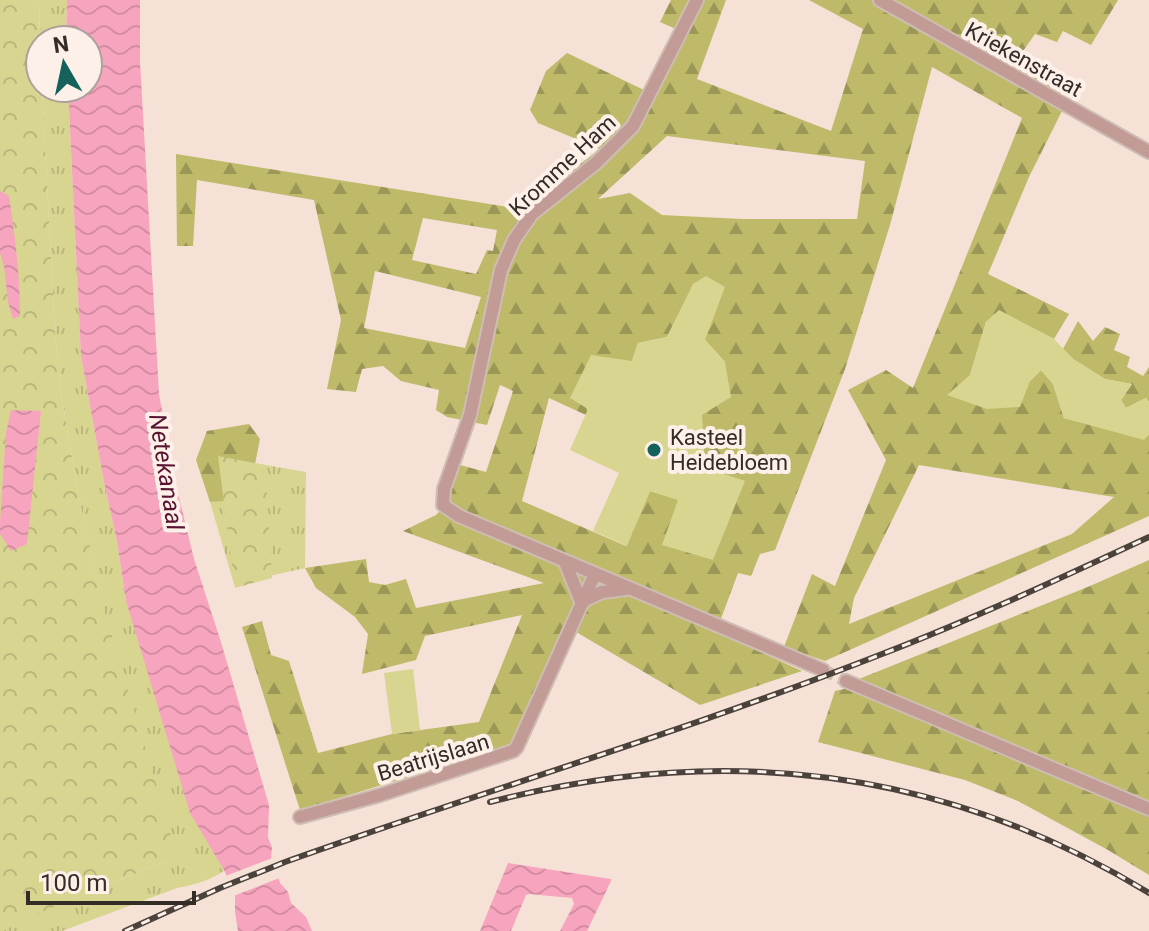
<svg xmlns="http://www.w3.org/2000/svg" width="1149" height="931" viewBox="0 0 1149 931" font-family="Roboto,sans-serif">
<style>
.grass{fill:url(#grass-tufts)}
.forest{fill:url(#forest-firs);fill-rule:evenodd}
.park{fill:url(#park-crowns)}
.garden{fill:#d8d590}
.water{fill:url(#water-waves)}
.pier{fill:#f5e1d5}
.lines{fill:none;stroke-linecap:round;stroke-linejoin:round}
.minor-tunnel{stroke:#cebdb2;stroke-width:12;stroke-dasharray:12 6;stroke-linecap:butt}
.minor-casing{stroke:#cebdb2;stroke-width:16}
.minor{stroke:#c29b97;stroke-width:12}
.rail-casing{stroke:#4b423c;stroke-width:6}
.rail{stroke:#fcf0e8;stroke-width:3;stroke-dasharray:9;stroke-linecap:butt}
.poi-dot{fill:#15625c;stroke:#fcf0e8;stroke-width:3}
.labels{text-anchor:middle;stroke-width:8;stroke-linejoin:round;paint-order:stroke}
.street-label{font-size:22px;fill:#332c27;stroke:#fcf0e8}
.poi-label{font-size:22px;fill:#332c27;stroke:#fcf0e8;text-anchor:start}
.water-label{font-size:24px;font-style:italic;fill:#591230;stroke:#fcf0e8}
</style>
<defs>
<pattern id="grass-tufts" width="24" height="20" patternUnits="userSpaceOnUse" patternTransform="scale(2)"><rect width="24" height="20" fill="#d8d590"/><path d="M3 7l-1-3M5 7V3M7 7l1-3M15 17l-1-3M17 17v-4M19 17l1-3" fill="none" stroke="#bab77c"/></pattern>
<pattern id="forest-firs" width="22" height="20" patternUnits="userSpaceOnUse" patternTransform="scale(2)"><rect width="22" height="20" fill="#beba6a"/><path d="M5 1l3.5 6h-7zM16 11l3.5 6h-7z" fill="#9b9757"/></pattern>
<pattern id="park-crowns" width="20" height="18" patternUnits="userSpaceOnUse" patternTransform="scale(2)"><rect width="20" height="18" fill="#d8d590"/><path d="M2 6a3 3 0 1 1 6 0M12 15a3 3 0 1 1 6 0" fill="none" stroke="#bab77c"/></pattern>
<pattern id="water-waves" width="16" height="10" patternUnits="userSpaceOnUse" patternTransform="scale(2)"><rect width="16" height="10" fill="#f7a4be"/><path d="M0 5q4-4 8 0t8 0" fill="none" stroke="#d48da3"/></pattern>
</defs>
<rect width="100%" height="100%" fill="#f5e1d5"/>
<!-- grass -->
<path class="grass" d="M 39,0 L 67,0 L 66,40 L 40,40 L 40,58 Z
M 42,88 L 68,88 L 81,356 L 104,482 L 117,541 L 126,601 L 227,869 C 211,880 195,885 177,888 L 62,931 L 0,931 L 0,847 L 74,899 L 166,861 L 70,816 L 99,590 L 78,493 L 62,399 L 55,334 Z
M 225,458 L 306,472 L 305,568 L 234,584 L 210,502 L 225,500 Z"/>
<!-- forest -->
<path class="forest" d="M 671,0 L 726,0 L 697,79 L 831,131 L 863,29 L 809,0 L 1118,0 L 1091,45 L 1063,31 L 1057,42 L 1035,34 L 1016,61 L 1060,93 L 1064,107 L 1029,177 L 988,274 L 1069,314 L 1054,339 L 999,311 L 986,322 L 970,375 L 1030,381 L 1041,370 L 1053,384 L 1064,418 L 1144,439 L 1149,434 L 1149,516 L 825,661 L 784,647 L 812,574 L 835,586 L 886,460 L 848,390 L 886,370 L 913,388 L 1022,118 L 932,67 L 890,225 L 845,369 L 775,550 L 760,554 L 751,576 L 738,573 L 716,632 L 802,671 L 700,705 L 566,626 L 513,745 L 300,810 L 242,627 L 262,621 L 271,655 L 289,661 L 318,753 L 392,734 L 479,722 L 522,615 L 425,636 L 416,660 L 362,674 L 368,634 L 355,617 L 316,588 L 305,568 L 366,559 L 369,582 L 385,585 L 406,579 L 416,608 L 544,583 L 403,531 L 436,515 L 440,511 L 460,465 L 486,472 L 513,391 L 500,385 L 487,425 L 447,417 L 436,410 L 439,390 L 401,381 L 383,366 L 362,369 L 356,392 L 327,389 L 341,320 L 314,200 L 197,180 L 193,246 L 177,246 L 176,154 L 521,209 L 600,149 L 538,123 L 530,110 L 546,71 L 567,53 L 644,90 L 676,29 L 660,22 ZM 667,136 L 865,161 L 857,219 L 742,219 L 662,215 L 630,193 L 598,199 ZM 423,218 L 497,230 L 493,251 L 487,250 L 476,274 L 412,260 ZM 375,271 L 481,297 L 465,348 L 364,328 ZM 694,284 L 705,340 L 725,362 L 701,415 L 704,441 L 703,468 L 744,481 L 679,500 L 650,491 L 626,546 L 522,501 L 549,398 L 586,415 L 588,408 L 632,361 L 638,343 L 667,337 ZM 919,465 L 1114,497 L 1072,534 L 849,624 L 854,598 Z
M 1078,321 L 1093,341 L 1105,327 L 1120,334 L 1114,350 L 1130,357 L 1127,367 L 1143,376 L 1149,367 L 1149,402 L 1146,398 L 1126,408 L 1121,400 L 1132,384 L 1105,379 L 1073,359 L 1063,349 Z
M 249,424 L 260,439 L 255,464 L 225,501 L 210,502 L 196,460 L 207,431 Z
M 1149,560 L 1149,875 L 1108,850 L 1018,801 L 965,780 L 818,742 L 835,691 L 866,684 L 859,679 L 1090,586 Z"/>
<!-- park -->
<path class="park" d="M 0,0 L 39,0 L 40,88 L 42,88 L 55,334 L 62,399 L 78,493 L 103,606 L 170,831 L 173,851 L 172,856 L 166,861 L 32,916 L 3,931 L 0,931 Z
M 218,456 L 265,465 L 272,578 L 235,588 Z"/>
<!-- garden -->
<path class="garden" d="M 706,276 L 725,287 L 705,340 L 725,362 L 731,397 L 702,415 L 704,441 L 703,467 L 745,481 L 713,560 L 662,545 L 678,500 L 650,491 L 627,546 L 593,531 L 619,473 L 570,450 L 588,409 L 570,398 L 591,355 L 632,361 L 638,343 L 667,337 L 693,284 Z
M 999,310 L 1054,339 L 1073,359 L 1105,379 L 1132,384 L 1121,400 L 1126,408 L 1146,398 L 1149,402 L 1149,434 L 1144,440 L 1064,418 L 1053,384 L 1041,370 L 1030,381 L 1020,407 L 987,409 L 947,395 L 970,375 L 986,322 Z
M 413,669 L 420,730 L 392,734 L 384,673 Z"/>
<!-- water -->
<path class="water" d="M 67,0 L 140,0 L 140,62 L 159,394 L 174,477 L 194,559 L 220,639 L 269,805 L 268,838 L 272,847 L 271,857 L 280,883 L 288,892 L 291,903 L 306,917 L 312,931 L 238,931 L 235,912 L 235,895 L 224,870 L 190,813 L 126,601 L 117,541 L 104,482 L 81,356 L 68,88 L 88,88 L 88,40 L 66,40 Z
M 0,191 L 9,196 C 15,236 20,275 20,316 L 13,319 L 8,302 L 4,266 L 0,253 Z
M 11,410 L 41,411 L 27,544 L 11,551 L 0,534 L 0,523 L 6,433 Z
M 508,863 L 611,879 L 611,881 L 587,931 L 560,931 L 574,904 L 572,898 L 529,894 L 526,895 L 511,931 L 480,931 Z"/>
<!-- pier -->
<path class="pier" d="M 275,857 L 282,877 L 231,897 L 223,877 Z"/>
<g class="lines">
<!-- minor-tunnel -->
<path class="minor-tunnel" d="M 823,670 L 846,681"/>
<defs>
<path id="minor" d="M 697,0 L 633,126 L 596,163 L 532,214 L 514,240 L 501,270 L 470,415 L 444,489 L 443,505 L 459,516 L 823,670
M 880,0 L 1149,152
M 565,562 L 582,604
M 583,601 L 602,592 L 626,589
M 846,681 L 1149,809
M 300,817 L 380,795 L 513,751 L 517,747 L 595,574"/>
</defs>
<!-- minor casing -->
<use href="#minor" class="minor-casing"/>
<!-- minor -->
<use href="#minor" class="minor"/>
<defs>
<path id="rail" d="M 490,802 C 723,742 943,767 1149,893
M 125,931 L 220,888 L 285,862 C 484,791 686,731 882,654 C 973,619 1061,578 1149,537"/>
</defs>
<!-- rail casing -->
<use href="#rail" class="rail-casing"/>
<!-- rail -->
<use href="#rail" class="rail"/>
</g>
<!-- markers -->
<circle class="poi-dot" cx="654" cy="450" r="8"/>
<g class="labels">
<!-- street labels -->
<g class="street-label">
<text transform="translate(1024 59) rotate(29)" y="8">Kriekenstraat</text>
<text transform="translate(562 165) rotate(-43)" y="8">Kromme Ham</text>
<text transform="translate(433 757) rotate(-17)" y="8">Beatrijslaan</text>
</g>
<!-- poi labels -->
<g class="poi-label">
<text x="670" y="445">Kasteel<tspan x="670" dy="25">Heidebloem</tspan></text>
</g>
<!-- water labels -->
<g class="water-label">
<text transform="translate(166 472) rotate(81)" y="8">Netekanaal</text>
</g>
</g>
<!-- north arrow -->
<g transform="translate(64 64) rotate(351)"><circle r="38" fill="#fcf0e8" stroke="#aca29b" stroke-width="2"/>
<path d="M0-6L14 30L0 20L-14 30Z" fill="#15625c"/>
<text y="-12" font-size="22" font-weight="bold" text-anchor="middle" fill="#332c27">N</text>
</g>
<!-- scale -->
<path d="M28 891v12h166v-12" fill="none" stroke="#332c27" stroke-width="4"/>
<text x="40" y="891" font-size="24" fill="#332c27" stroke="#fcf0e8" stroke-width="6" paint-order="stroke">100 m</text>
</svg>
